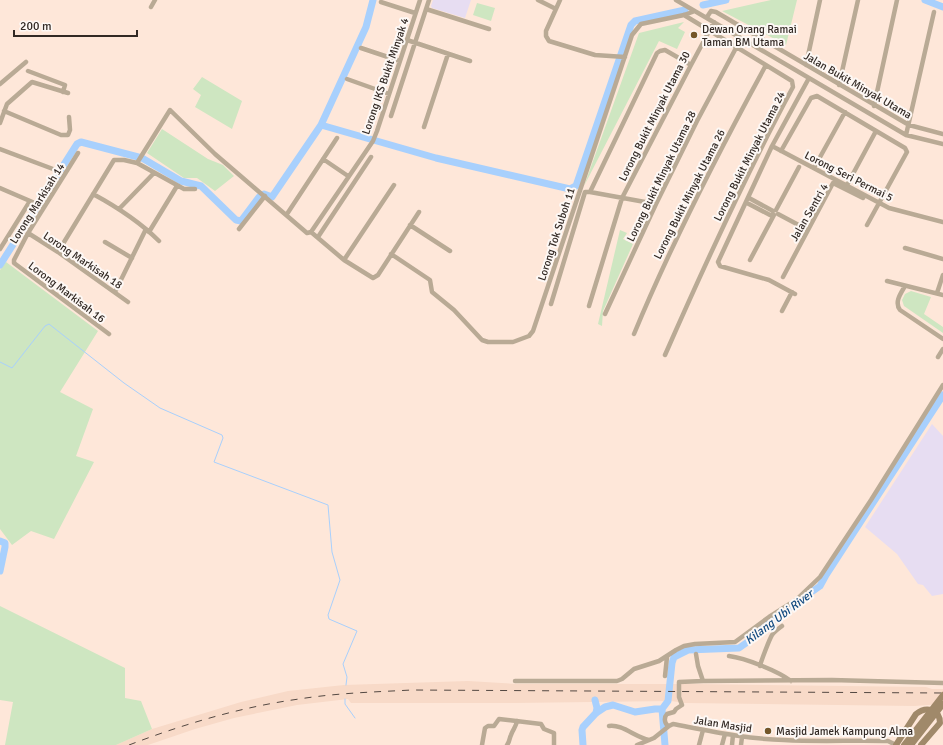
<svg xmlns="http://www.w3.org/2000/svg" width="943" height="745" viewBox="0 0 943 745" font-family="Signika,sans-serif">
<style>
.built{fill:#f8dac8}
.industrial{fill:#e7ddf2}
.green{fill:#cee6c1}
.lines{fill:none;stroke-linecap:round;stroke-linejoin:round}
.stream{stroke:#a8d0fd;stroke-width:1}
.river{stroke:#a8d0fd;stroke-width:7}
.minor{stroke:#b9aa95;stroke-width:4.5}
.secondary{stroke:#a0896a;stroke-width:6}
.rail{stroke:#534842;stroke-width:1;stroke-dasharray:7 7;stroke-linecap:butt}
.secondary-bridge{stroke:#a0896a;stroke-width:6}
.poi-dot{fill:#735629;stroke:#fdf8f5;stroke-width:1.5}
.labels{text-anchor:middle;stroke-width:4;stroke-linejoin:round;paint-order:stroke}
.poi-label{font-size:11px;fill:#322924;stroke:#fdf8f5;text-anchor:start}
.street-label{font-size:11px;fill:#322924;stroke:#fdf8f5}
.water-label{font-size:12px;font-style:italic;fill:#124a80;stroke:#fdf8f5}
</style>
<rect width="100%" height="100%" fill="#fee7d9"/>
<!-- built -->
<path class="built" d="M 468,681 L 517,684 L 694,684 L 926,687 L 932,689 L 943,689 L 943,704 L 914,706 L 685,703 L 671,701 L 515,703 L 351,703 L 348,699 L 297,705 L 234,718 L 195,729 L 148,745 L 116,745 L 152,729 L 241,702 L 288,691 L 344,685 Z"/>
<!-- industrial -->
<path class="industrial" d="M 433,0 L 471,0 L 465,18 L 432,8 L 431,6 Z
M 932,424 L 943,436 L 943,594 L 932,596 L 923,585 L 918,584 L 897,554 L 865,527 Z"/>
<!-- green -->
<path class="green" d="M 771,0 L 797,0 L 786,45 L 722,11 Z
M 477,3 L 495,8 L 491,21 L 473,15 Z
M 684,22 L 678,28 L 685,32 L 677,49 L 659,41 L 584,186 L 639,33 Z
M 202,77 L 242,101 L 232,129 L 195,107 L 201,95 L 193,89 Z
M 162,129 L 208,159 L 223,165 L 234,176 L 215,191 L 197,178 L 184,178 L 147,153 Z
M 620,230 L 627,233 L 623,239 L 633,244 L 603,311 L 602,326 L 598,324 Z
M 6,262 L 98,331 L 60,392 L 93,409 L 76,456 L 94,462 L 54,539 L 31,531 L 12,545 L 0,529 L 0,270 Z
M 911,291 L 931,297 L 924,314 L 943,327 L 943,333 L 904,306 L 902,300 L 905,294 Z
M 0,606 L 125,668 L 125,698 L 141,701 L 152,729 L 116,745 L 5,745 L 13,702 L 0,700 Z"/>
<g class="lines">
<!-- stream -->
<path class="stream" d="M 0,362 L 12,368 L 45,326 L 49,324 L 124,383 L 160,408 L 222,435 L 223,438 L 214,462 L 328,505 L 332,552 L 340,580 L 328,615 L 329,619 L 357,631 L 343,664 L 347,677 L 346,685
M 345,699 L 345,704 L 355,718"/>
<!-- river -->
<path class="river" d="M 925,0 L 943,7
M 703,5 L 726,0
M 321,125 L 436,158 L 570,189 L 576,186 L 631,25 L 635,21 L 685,10
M 0,265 L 77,144 L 81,142 L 142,158 L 181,181 L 201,186 L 236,220 L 241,221 L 259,197 L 264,194 L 272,197 L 321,125 L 366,27 L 373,0
M 0,541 L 5,543 L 5,547 L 0,571
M 595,700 L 597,708 L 596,713
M 662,709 L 665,745
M 583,745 L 582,730 L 583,727 L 596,713 L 605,707 L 613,705 L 635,712 L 655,709 L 662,709 L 668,701 L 672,663 L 674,657 L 688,650 L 739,648 L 749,641 L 755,634 L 789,608 L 820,586 L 826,575 L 943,395"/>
<!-- minor -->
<path class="minor" d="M 538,0 L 556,9
M 560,0 L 546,31 L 546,36 L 549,41 L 595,55 L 625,57
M 676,0 L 906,135 L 943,144
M 381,2 L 415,13
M 151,7 L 155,0
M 426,9 L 489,29
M 707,17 L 711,11 L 716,12 L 909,125 L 943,134
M 407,40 L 470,61
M 361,48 L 400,61
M 806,65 L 820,0
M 28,71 L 65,85 L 63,92
M 347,79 L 389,94
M 0,84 L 26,62
M 839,85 L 858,0
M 874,106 L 897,0
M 4,111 L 61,135 L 68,135 L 70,130 L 69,117
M 391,116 L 429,0
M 0,123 L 7,104 L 32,82 L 68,93
M 424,127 L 448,54
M 906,135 L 934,12
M 772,146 L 889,208 L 943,222
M 0,149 L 53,169
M 781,151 L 811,98 L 817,96 L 905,148 L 907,152 L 867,225
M 78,153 L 28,233 L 14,260 L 14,263 L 109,334
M 323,159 L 348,176
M 137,163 L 170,110 L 215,154 L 307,233 L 311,232 L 373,141 L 377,131 L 420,0
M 814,168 L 845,112
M 847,185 L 876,131
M 0,188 L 44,207
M 590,192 L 657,53 L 660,51 L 665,50 L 691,65
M 93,194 C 117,207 140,222 159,241
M 749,198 L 773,211
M 747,203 L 770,215 L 773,214
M 119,209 L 154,173
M 776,210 L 799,167
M 287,214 L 337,138
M 778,214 L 808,230
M 410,225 L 450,251
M 239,229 L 265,196
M 149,232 L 177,186
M 311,232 L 344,260 L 373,278 L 378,275 L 419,212
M 28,233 L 58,252 L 128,302
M 318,237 L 371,157
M 105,242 L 132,258
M 905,248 L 943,259
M 0,249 L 30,201
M 58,252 L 114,160 L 124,160 L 137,163 L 184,189 L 195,189
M 391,254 L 430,280 L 432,292 L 454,310 L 482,340 L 488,342 L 513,342 L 529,336 L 533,331 L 632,35 L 641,24 L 684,15 L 695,11
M 344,260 L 394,185
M 750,260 L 774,215
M 783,277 L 833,183 L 863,198
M 887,281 L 943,295
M 905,286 C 901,293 894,302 900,310 L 943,339
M 115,292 L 146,229
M 937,293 L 943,275
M 795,294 L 769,280 L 720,266 L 718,262 L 772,146 L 809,78
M 551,304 L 585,192 L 590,192 L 656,204
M 589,306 L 622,198 L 691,65 L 714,22
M 782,311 L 792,292
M 605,314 L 656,204 L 697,121 L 736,48
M 634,334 C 672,242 718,153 766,65
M 665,355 C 705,264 746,174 793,87 L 792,81 L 684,15
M 938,357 L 943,349
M 696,654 L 698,666 L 703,681 L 832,680 L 943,683
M 729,656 C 745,658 778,671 791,681
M 760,666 C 761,661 770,638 772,635 C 775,631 778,629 782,626
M 665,676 L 667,657
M 515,681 L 617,681 L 622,679 L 634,669 L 659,661 L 676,650 L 684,646 L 695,644 L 735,642 L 769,617 L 796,600 L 820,577 L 871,500 L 943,385
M 609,726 C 622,724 635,737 649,740
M 668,726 C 664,723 664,717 667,714 L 674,712 L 676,709 L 682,705 L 679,697 L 679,682 L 703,681
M 482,745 L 485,728 L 488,726 L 494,726 L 499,719 L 541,724 L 544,729 L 554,733 L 554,745
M 507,745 C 510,741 509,739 511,735 C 513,729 516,727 517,721
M 637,745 L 654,738 L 669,726 L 673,724 C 710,731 746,739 784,740 C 819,742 853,740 888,741 L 896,745
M 699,745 L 703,730
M 722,745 L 725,734
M 732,745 L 733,735
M 741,745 L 742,737"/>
<!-- secondary -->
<path class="secondary" d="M 896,745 L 916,714 C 926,706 940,709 940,723 L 921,745"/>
<!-- rail -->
<path class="rail" d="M 129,745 C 184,724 241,707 299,699 C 337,693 374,692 412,690 L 943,693"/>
<!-- secondary-bridge -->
<path class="secondary-bridge" d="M 904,745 L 943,695
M 911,745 L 943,704"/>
</g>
<!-- markers -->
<g class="poi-dot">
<circle cx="694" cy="35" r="4"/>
<circle cx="768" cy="731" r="4"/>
</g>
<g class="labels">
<!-- poi labels -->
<g class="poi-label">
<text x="702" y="33">Dewan Orang Ramai<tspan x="702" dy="13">Taman BM Utama</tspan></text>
<text x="776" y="735">Masjid Jamek Kampung Alma</text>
</g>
<!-- street labels -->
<g class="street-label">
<text transform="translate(385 76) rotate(-71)" y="4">Lorong IKS Bukit Minyak 4</text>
<text transform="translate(858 85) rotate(30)" y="4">Jalan Bukit Minyak Utama</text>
<text transform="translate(654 116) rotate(-63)" y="4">Lorong Bukit Minyak Utama 30</text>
<text transform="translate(749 156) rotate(-63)" y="4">Lorong Bukit Minyak Utama 24</text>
<text transform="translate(661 176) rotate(-64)" y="4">Lorong Bukit Minyak Utama 28</text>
<text transform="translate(849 176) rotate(27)" y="4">Lorong Seri Permai 5</text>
<text transform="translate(689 194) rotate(-63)" y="4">Lorong Bukit Minyak Utama 26</text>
<text transform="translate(37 203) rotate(-58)" y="4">Lorong Markisah 14</text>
<text transform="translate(809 212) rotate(-60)" y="4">Jalan Sentri 4</text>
<text transform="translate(556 234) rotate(-72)" y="4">Lorong Tok Suboh 11</text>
<text transform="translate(83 260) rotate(34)" y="4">Lorong Markisah 18</text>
<text transform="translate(67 292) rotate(37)" y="4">Lorong Markisah 16</text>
<text transform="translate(723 724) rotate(9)" y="4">Jalan Masjid</text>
</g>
<!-- water labels -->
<g class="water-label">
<text transform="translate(779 617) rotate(-37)" y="4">Kilang Ubi River</text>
</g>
</g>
<!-- scale -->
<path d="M14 30v6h123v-6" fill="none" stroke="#322924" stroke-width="2"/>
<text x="20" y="30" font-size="12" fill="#322924" stroke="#fdf8f5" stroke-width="3" paint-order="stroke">200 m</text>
</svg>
